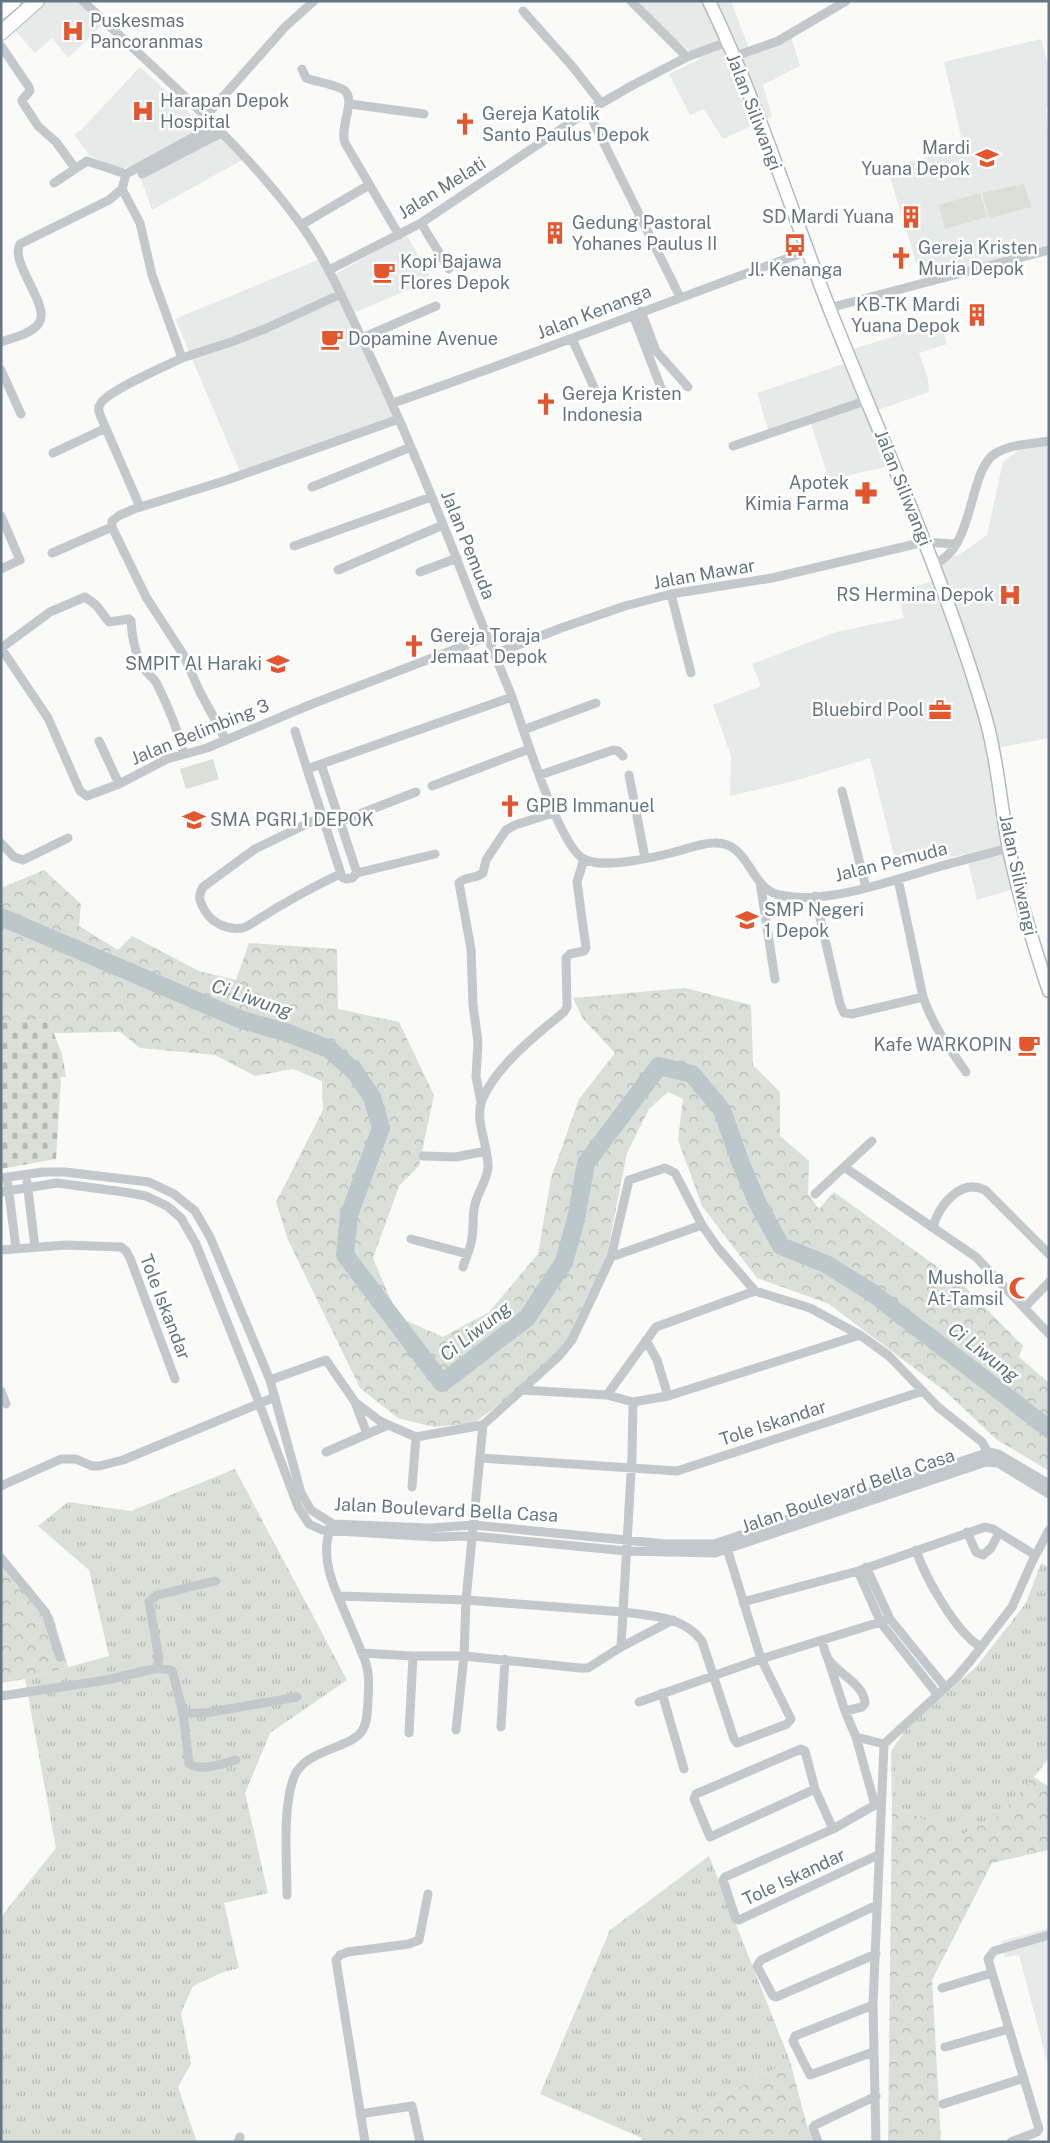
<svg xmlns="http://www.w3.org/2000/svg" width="1050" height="2143" viewBox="0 0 1050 2143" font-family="'Public Sans',sans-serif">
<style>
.built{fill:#e8e9e9}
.grass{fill:url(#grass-tufts)}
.forest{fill:url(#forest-crowns)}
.cemetery{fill:url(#cemetery-stones)}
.garden{fill:#dadfd7}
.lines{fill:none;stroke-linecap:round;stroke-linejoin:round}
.river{stroke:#bbc7cb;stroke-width:18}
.secondary-casing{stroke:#b3babf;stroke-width:15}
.primary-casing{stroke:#b5babe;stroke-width:16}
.minor{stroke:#c3c8cc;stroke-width:9}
.secondary{stroke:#fff;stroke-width:12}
.primary{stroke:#fff;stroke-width:14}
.labels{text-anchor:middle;stroke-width:5;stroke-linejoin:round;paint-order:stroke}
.poi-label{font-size:18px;fill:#657683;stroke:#fff;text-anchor:start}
.street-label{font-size:18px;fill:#657683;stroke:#fff}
.water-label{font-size:19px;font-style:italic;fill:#60757c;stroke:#fff}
</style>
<defs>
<pattern id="grass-tufts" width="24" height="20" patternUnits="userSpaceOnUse" patternTransform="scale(1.25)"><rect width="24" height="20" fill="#dadfd7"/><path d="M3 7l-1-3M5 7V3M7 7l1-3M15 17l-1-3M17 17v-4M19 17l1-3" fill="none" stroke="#b4b9b4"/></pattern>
<pattern id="forest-crowns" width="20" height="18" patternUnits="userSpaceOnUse" patternTransform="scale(1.25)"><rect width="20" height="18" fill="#dadfd7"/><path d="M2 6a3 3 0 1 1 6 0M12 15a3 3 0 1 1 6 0" fill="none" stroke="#b4b9b4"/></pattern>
<pattern id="cemetery-stones" width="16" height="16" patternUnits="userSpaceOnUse" patternTransform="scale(1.25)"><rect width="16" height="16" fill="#dadfd7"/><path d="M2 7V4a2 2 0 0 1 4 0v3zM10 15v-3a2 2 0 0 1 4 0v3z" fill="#b4b9b4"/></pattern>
</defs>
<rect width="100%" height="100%" fill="#fafaf8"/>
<!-- built -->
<path class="built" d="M 1,1 L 89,1 L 104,23 L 68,58 L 52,38 L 35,53 L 12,27 L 1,35 Z
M 638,1 L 731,1 L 750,51 L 791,36 L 800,66 L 763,85 L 772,117 L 723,139 L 704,109 L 690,115 L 669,74 L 700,59 L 658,26 Z
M 1041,39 L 1049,69 L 1049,103 L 1046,108 L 1049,148 L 1049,247 L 921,279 L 887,167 L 964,149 L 944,62 Z
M 140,67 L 202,124 L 204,128 L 136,166 L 125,168 L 114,167 L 89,155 L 74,134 L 81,130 Z
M 214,126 L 246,158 L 152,210 L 138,170 Z
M 406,234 L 432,280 L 351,314 L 404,421 L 241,474 L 175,319 L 325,257 L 334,275 Z
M 940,322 L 947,344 L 919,353 L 928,379 L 929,392 L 875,411 L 898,464 L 829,480 L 810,421 L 769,433 L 757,393 L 852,361 L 850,350 Z
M 1049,444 L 1049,738 L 993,749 L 1024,886 L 977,900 L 966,854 L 897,868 L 870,758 L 794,781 L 730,796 L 731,756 L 713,705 L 761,686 L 752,664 L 836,632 L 904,618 L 898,593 L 944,577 L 938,562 L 960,554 L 987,535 L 1003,462 L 1018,450 Z
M 1049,1928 L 1049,2069 L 1019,1955 L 1005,1957 L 1002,1941 Z"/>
<!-- grass -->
<path class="grass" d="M 235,1469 L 347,1680 L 270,1733 L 245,1793 L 268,1893 L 224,1903 L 239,1968 L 223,1972 L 193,1986 L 181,2013 L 191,2064 L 178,2087 L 197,2142 L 1,2142 L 1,1917 L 56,1848 L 25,1679 L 109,1656 L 89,1570 L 38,1526 L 68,1502 L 131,1511 Z
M 1041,1563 L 1049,1567 L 1049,1758 L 1034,1777 L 999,1815 L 958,1837 L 892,1803 L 891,1751 L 907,1728 L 977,1666 L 1026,1603 Z
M 709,1856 L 790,2061 L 642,2138 L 540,2094 L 610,1930 Z"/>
<!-- forest -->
<path class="forest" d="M 44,870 L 81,904 L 79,926 L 118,950 L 132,936 L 199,971 L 236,980 L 249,943 L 337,949 L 338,1009 L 399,1022 L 434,1095 L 419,1166 L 399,1186 L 373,1258 L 398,1317 L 443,1337 L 489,1312 L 538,1254 L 551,1178 L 579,1099 L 615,1053 L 583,1019 L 573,998 L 685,988 L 751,1005 L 753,1065 L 780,1092 L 780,1136 L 809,1161 L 808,1194 L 819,1209 L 834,1192 L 965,1287 L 1023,1346 L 1019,1357 L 1049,1383 L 1049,1471 L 996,1439 L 946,1392 L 829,1304 L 757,1278 L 702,1206 L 678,1140 L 683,1099 L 668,1092 L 649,1109 L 627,1153 L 599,1294 L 567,1353 L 474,1423 L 434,1427 L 398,1418 L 360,1388 L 288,1240 L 276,1202 L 323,1110 L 322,1081 L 293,1069 L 255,1076 L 215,1055 L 140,1048 L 120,1032 L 54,1033 L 47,1019 L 1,1022 L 1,888 Z
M 1,1565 L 53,1616 L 68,1667 L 25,1679 L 1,1683 Z
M 1034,1777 L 1049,1787 L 1049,1850 L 992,1863 L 932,1980 L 941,2142 L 888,2142 L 892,1803 L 958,1837 L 999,1815 Z
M 790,2061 L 807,2126 L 813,2142 L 640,2142 L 642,2138 Z"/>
<!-- cemetery -->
<path class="cemetery" d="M 48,1019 L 62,1054 L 66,1077 L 61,1077 L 56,1159 L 1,1169 L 1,1022 Z"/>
<!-- garden -->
<path class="garden" d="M 1024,184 L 1031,207 L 989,218 L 982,193 Z
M 980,193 L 987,217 L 945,229 L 939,205 Z
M 213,759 L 219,779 L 186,789 L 180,769 Z"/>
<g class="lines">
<!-- river -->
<path class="river" d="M 1,917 L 242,1020 L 285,1032 L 329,1049 L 355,1072 L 372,1097 L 381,1128 L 349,1215 L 345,1255 L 442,1383 L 527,1318 L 564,1262 L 576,1219 L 586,1163 L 659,1066 L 692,1074 L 722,1110 L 741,1164 L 758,1204 L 781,1246 L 826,1264 L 871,1292 L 1049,1429"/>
<defs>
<path id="secondary" d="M 709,1 C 756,99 789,204 828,305 C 881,439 942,571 983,709 C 997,754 1000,802 1009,849 C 1019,897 1033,944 1049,991"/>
<path id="primary" d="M 1,12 L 14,1
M 1,33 L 37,1"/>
</defs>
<!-- secondary casing -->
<use href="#secondary" class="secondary-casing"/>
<!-- primary casing -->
<use href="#primary" class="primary-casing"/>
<!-- minor -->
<path class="minor" d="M 83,1 C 157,72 238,139 299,222 C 327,260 345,304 365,345 C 404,427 439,512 471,596 C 484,629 497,660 510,692 C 522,723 558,846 584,859 C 602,869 651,858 671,853 C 685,850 699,843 714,843 C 750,841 749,888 779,895 C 824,905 888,882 931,869 C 957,861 983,855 1009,848
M 631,1 L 687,57
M 523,11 L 572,66 L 601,103
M 1,46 L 29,87 L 30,91 L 22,100 L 23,103 L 38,126 L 56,142 L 75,168
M 733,57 L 778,41 L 846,1
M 302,69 L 306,78 C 317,82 334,84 344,90 C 357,100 339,126 345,143 L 399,235
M 350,104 L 424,114
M 588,111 L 680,297
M 205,117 L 285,27 L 314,1
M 142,174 L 221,133
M 54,183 L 87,161 L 126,174
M 122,189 L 140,223 L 152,275 L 182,358 L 234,341 L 267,328 L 341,294
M 421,223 L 449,269
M 301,225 L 369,185
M 329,270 L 421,223 L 588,111 L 633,85 L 687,57 L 727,42
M 829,308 L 1049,250
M 641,311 L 656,351 L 688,387
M 633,315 L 663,393
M 362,338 L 436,306
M 572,339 L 599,398
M 1,342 C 12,338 32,334 39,323 C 51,305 9,263 20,244 L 109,200 L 122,189 L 126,174 L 214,126
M 1,370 L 21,414
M 393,403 C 532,355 669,301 808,251
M 733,446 L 868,400
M 53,453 L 106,428
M 312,487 L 411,447
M 140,507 L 101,417 C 99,412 97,408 101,403 C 109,390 166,366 182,358
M 1,516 L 20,560 L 1,569
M 294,546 L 431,497
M 52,553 L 112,527
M 934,564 C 976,548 967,470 996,453 C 1011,444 1032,444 1049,441
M 338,570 L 443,525
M 420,572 L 457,558
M 671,594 L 691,673
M 1,648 L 48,718 L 80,791 L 87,796 L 119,784 L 167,759 L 207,748 L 312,704 L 487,637
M 1,648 L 50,612 L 85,597 L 96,605 L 109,622 L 129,619 L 131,621 C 132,637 135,656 145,670 C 148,675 154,678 157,684 C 168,706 178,731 184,754
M 495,654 L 561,628 L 625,606 L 671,594 L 772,578 L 924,542 L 956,544
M 523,730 L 596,703
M 295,731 L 307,769 L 512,697
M 226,740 L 200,692 L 183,654 L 146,597 L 112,527 L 112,521 L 120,515 L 134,509 L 227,480 L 399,419
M 99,741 L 119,784
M 321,764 L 357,873
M 307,769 L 342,877 L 346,879 L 352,878 L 357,873 L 435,854
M 540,775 L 613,750 L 618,751 L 623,756
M 629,775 L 645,858
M 432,786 L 529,749
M 842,791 L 866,888
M 321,817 L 255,849 L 203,887 C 197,897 200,902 205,911 C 213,924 228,930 242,928 C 248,927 256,920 262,917 C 287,901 313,887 340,874
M 339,822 L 416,792
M 1,843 L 14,857 L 23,860 L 68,838
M 898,879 L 923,997 C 933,1026 949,1048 966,1072
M 760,882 L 775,979
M 815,896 L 840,1004 L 844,1013 L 852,1014 L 923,997
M 481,1102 L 476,1077 L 478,1042 L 473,1005 L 471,949 L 459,883 C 465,876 476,879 483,873 L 486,860 L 506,830 L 515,825 L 553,813
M 423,1156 L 456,1157 L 486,1151
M 844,1167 L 976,1257 L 1049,1334
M 7,1177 L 16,1249
M 1,1178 L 43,1172 L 65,1172 L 149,1182 L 174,1194 L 195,1211 L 210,1237 L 270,1380 L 301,1493 L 311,1510 L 333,1524 L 429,1528 L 474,1525 L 666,1544 L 714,1544 L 989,1452 L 998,1454 L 1049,1484
M 27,1182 L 35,1247
M 1,1192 L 57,1183 L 124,1192 L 146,1196 L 167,1206 L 181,1218 L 196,1244 L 253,1387 L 298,1507 L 309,1524 L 322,1530 L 435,1537 L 473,1536 L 626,1551 L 715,1553 L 986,1462 L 998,1463 L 1049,1494
M 815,1194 L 872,1141
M 933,1227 C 939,1205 961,1178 985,1190 L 1049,1254
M 411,1239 L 467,1254
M 1,1250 L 66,1245 L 121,1247 L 126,1251 L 130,1258 L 175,1379
M 611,1257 L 702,1225
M 463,1267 C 466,1257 471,1248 472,1238 C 474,1226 472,1215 475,1204 C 478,1192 487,1180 488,1168 C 489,1146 474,1121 482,1100 C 496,1066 537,1034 564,1012 L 567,1007 L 566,958 L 570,954 L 584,951 L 586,948 L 577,882 L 584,859
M 1024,1308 L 1049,1282
M 646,1340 L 657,1360 L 668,1396
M 270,1380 L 326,1360 L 355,1402 L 380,1421 L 393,1427 L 416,1437 L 483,1425 L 559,1356 L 572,1340 L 611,1257 L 629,1180 L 665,1168 L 675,1173 L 702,1225 L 718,1248 L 755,1291 L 810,1308 L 860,1335 L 889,1356 L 938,1407 L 982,1442 L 990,1456
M 522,1390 L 607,1395 L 633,1402 L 668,1396 L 860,1335
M 1,1391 L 6,1404
M 607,1395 L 656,1327 L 755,1291
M 355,1402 L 367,1434
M 326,1452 L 388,1425
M 481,1458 L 677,1471 L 923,1391
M 1,1486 L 61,1459 L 76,1459 L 92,1466 L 99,1466 L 123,1460 L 275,1397
M 412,1487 L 416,1437
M 331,1527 C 322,1549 328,1574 338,1596 L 466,1600 L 623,1612 L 632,1456 L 633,1402
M 967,1532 L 976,1552 L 983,1555 L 991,1548 L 999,1533
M 916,1550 C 925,1577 956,1633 981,1647
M 1,1558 L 46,1613 L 60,1657
M 866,1567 L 890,1619 L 945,1687
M 858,1571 L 881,1623 L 937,1694
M 338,1596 L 362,1653 L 413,1656 L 464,1656 L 580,1668 L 588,1668 L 621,1647 L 623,1612 C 652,1616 683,1616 702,1641 L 734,1739 L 737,1743 L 787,1724 L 791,1719 L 761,1659 L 726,1545
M 743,1602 L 858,1571 L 985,1527 L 993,1529 L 1035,1555
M 822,1641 C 824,1646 825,1655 829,1660 C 838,1674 864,1684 865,1703 L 862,1707 L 845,1711 L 828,1659
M 621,1647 L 673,1620
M 157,1668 L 159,1659 L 149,1602 L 157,1595 L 215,1581
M 662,1693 L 684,1769
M 1,1696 L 107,1680 L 157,1668 L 171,1670 L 173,1673 L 183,1713 L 189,1763 C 199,1773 224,1763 236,1760
M 639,1702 L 761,1659 L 890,1619
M 845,1711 L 856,1737
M 183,1713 L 206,1713 L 297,1697
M 501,1727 L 505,1659
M 456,1730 L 464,1656 L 466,1600 L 483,1425
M 409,1733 L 413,1656
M 815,1789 L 710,1837 L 694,1799 L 696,1794 L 801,1749 L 805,1751 L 815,1789 L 833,1829
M 875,1805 L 856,1737 L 884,1744
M 878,1855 L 739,1920 L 736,1919 L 723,1880 L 725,1877 L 833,1829 L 880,1802
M 287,1895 C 287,1862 282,1808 294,1777 C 305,1749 350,1749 362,1731 C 368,1722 367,1711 368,1701 C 369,1683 370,1670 362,1653
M 876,1954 L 776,1997 L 773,1996 L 757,1966 L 761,1960 L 877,1905
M 942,1988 L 992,1973
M 873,2005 L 795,2036 L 793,2041 L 810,2075 L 873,2052
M 945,2047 L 1009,2029
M 943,2104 L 1024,2078
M 360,2114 L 412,2106 L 420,2142
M 238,2142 L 240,2137
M 365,2142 L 336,1960 L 340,1955 L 348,1952 L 409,1944 L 419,1940 L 428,1894
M 818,2142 L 813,2128 L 815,2125 L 876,2096
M 876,2142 L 873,2005 L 884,1744 L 956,1678 L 971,1660 L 1012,1607 L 1032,1562 L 1049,1530
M 1011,2142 L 1037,2132 L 1039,2129 L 988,1959 L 994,1951 L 1049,1935"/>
<!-- secondary -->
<use href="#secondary" class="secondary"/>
<!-- primary -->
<use href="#primary" class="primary"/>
</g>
<!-- icons -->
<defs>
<symbol id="hospital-bare" viewBox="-9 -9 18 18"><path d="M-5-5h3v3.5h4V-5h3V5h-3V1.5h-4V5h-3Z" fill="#e4572e" stroke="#fff" stroke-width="2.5" paint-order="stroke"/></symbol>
<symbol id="church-bare" viewBox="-9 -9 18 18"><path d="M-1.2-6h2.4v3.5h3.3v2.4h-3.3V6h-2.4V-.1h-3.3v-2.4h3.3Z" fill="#e4572e" stroke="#fff" stroke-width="2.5" paint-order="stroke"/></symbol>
<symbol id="school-bare" viewBox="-9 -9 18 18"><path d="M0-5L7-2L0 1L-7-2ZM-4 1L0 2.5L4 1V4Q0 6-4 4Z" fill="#e4572e" stroke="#fff" stroke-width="2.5" paint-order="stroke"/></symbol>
<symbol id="building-bare" viewBox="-9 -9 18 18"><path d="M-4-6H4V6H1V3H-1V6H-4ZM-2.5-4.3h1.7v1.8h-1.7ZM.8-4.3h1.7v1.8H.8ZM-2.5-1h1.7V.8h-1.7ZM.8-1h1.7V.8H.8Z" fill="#e4572e" stroke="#fff" stroke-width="2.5" paint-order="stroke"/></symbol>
<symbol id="bus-bare" viewBox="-9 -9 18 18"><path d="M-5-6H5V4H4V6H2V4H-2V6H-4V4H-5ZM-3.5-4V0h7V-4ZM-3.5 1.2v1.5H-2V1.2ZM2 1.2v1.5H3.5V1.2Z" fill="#e4572e" stroke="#fff" stroke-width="2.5" paint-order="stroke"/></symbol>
<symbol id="cafe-bare" viewBox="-9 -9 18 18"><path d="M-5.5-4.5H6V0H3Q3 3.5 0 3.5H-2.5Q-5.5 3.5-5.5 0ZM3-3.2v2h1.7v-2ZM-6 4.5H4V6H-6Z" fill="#e4572e" stroke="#fff" stroke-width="2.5" paint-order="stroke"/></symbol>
<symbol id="pharmacy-bare" viewBox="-9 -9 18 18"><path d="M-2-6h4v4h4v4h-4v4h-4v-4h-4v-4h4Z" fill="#e4572e" stroke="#fff" stroke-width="2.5" paint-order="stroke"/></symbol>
<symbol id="office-bare" viewBox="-9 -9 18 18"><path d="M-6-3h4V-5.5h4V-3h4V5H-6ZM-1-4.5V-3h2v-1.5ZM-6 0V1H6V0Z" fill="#e4572e" stroke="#fff" stroke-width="2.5" paint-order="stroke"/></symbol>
<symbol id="mosque-bare" viewBox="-9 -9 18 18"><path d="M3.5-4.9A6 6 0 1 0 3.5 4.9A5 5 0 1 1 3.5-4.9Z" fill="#e4572e" stroke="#fff" stroke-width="2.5" paint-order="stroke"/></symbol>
</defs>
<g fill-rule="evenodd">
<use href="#hospital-bare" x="57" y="15" width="32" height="32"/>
<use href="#hospital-bare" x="127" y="95" width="32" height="32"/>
<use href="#church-bare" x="449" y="108" width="32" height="32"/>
<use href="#school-bare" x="971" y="142" width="32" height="32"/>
<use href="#building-bare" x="895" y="201" width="32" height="32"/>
<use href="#building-bare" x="539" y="217" width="32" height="32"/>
<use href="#bus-bare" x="779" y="229" width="32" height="32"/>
<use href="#church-bare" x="885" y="242" width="32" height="32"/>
<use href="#cafe-bare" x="368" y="256" width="32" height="32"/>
<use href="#building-bare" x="961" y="299" width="32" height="32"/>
<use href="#cafe-bare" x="316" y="323" width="32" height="32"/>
<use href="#church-bare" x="530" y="388" width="32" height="32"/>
<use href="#pharmacy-bare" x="850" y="477" width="32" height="32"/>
<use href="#hospital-bare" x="994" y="579" width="32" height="32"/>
<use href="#church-bare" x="398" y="630" width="32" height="32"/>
<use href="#school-bare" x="262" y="648" width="32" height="32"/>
<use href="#office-bare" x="924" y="694" width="32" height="32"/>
<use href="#church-bare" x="494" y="790" width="32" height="32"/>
<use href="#school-bare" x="178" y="804" width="32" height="32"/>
<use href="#school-bare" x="731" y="904" width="32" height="32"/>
<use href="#cafe-bare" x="1013" y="1029" width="32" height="32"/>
<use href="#mosque-bare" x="1004" y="1272" width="32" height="32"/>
</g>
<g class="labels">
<!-- poi labels -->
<g class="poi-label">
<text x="90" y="27">Puskesmas<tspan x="90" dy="21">Pancoranmas</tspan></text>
<text x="160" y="107">Harapan Depok<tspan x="160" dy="21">Hospital</tspan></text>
<text x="482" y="120">Gereja Katolik<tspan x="482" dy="21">Santo Paulus Depok</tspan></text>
<text x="970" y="154" text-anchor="end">Mardi<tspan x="970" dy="21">Yuana Depok</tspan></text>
<text x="894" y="223" text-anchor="end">SD Mardi Yuana</text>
<text x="572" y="229">Gedung Pastoral<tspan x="572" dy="21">Yohanes Paulus II</tspan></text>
<text x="918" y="254">Gereja Kristen<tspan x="918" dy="21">Muria Depok</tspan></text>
<text x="400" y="268">Kopi Bajawa<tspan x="400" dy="21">Flores Depok</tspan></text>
<text x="795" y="276" text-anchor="middle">Jl. Kenanga</text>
<text x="960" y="311" text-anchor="end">KB-TK Mardi<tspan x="960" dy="21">Yuana Depok</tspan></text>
<text x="348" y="345">Dopamine Avenue</text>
<text x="562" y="400">Gereja Kristen<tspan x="562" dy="21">Indonesia</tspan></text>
<text x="849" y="489" text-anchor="end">Apotek<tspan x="849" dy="21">Kimia Farma</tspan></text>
<text x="994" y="601" text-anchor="end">RS Hermina Depok</text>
<text x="430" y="642">Gereja Toraja<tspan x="430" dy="21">Jemaat Depok</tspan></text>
<text x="262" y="670" text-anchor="end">SMPIT Al Haraki</text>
<text x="924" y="716" text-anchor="end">Bluebird Pool</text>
<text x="526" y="812">GPIB Immanuel</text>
<text x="210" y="826">SMA PGRI 1 DEPOK</text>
<text x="764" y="916">SMP Negeri<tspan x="764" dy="21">1 Depok</tspan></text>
<text x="1012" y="1051" text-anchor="end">Kafe WARKOPIN</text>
<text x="1004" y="1284" text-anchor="end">Musholla<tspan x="1004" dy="21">At-Tamsil</tspan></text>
</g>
<!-- street labels -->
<g class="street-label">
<text transform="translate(754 112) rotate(69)" y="6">Jalan Siliwangi</text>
<text transform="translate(442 188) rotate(-32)" y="6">Jalan Melati</text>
<text transform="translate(594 312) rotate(-21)" y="6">Jalan Kenanga</text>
<text transform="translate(903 488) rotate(68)" y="6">Jalan Siliwangi</text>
<text transform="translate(468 545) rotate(68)" y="6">Jalan Pemuda</text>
<text transform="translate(704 574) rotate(-10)" y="6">Jalan Mawar</text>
<text transform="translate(200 732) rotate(-22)" y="6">Jalan Belimbing 3</text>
<text transform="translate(891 862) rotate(-14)" y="6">Jalan Pemuda</text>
<text transform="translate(1018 875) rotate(78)" y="6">Jalan Siliwangi</text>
<text transform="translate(165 1307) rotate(69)" y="6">Tole Iskandar</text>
<text transform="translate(773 1423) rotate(-18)" y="6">Tole Iskandar</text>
<text transform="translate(848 1491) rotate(-19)" y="6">Jalan Boulevard Bella Casa</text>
<text transform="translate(446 1510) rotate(3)" y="6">Jalan Boulevard Bella Casa</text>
<text transform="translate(794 1877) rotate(-25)" y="6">Tole Iskandar</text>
</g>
<!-- water labels -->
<g class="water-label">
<text transform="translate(252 998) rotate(19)" y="7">Ci Liwung</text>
<text transform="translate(475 1331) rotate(-38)" y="7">Ci Liwung</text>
<text transform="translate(984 1352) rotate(38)" y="7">Ci Liwung</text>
</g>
</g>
<!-- border -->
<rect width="1050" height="2143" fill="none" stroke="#657683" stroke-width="5"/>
</svg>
